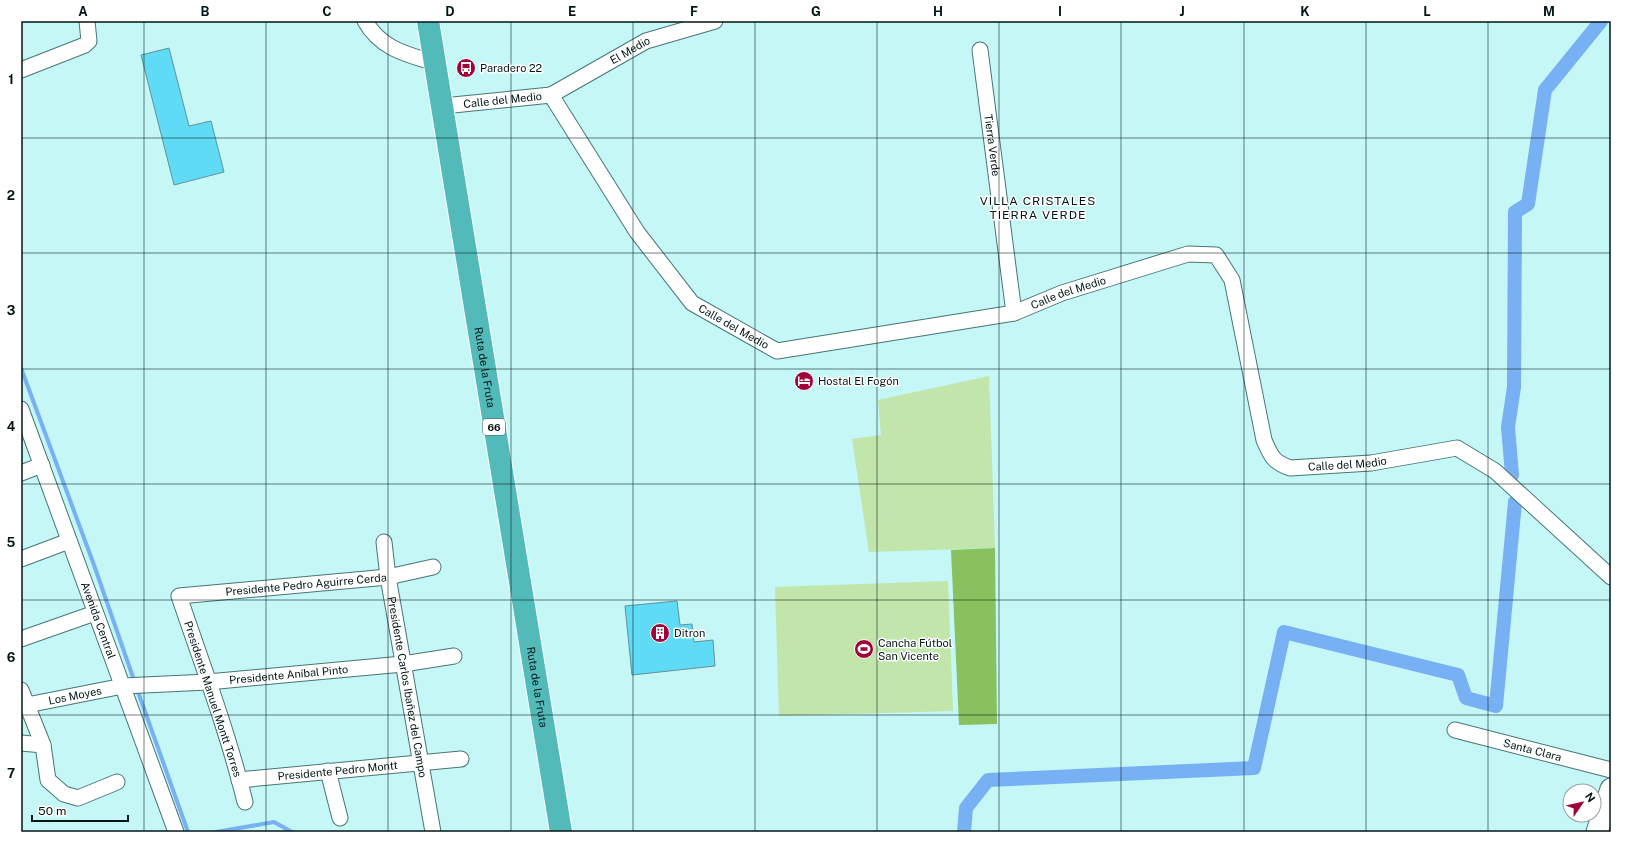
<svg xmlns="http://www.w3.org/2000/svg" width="1632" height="853" viewBox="0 0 1632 853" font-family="'Public Sans',sans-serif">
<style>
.green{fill:#c1e5aa}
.forest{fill:#89c15e}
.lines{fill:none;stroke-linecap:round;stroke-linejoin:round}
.stream{stroke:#77b0f3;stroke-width:4}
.canal{stroke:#77b0f3;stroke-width:14}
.building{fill:#5fdbf5;stroke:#63919b}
.street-casing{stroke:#467675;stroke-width:17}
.secondary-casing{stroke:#467675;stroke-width:23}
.highway-casing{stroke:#fff;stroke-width:24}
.street{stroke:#fff;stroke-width:15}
.secondary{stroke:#fff;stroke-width:21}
.highway{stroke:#52bbb9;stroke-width:22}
.grid{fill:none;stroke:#031616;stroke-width:1;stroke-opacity:0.55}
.labels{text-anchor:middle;stroke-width:3;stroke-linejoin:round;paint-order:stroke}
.shield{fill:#fff;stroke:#4f5c5c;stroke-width:1}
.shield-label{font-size:10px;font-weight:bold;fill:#031616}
.street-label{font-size:11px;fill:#031616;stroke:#fff}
.poi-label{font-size:11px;fill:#031616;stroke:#fff;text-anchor:start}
.neighbourhood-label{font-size:12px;letter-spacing:1px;fill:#031616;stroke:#fff}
.neatline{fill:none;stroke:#031616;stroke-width:1.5}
.grid-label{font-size:13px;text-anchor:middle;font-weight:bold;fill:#031616}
</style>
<rect width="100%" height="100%" fill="#c4f7f5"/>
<!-- green -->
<path class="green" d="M 989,376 L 995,548 L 869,552 L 852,439 L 881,435 L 878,400 Z
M 948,581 L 953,711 L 779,716 L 775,587 Z"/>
<!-- forest -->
<path class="forest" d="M 995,548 L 997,724 L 959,725 L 951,550 Z"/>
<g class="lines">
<!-- stream -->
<path class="stream" d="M 21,368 L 94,565 L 135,683
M 137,689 L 188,832
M 216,832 L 274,822 L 292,832"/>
<!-- canal -->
<path class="canal" d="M 1512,475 L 1508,427 L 1514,387 L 1515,212 L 1528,204 L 1545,90 L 1601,21
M 964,832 L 966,808 L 988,780 L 1254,768 L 1284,632 L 1458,675 L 1466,698 L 1496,706 L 1515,502"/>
</g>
<!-- building -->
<path class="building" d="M 169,48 L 189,126 L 211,121 L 224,172 L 174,185 L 141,55 Z
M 677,601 L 680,625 L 692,624 L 694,642 L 713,640 L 715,666 L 632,675 L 625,606 Z"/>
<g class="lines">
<defs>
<g id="street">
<path d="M 365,21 C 381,49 406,54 435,63"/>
<path id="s1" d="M 980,50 L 1014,313"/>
<path d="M 21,70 L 85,45 L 89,41 L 87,21"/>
<path id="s2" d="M 551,95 L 646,41 L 715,21"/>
<path id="s3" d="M 443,106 L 551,95 L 637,232 L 692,303 L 777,351 L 1014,313 L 1062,293 L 1188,254 L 1216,255 L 1232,280 L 1264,440 C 1271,456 1273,462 1290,468 L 1371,463 L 1457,448 L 1495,471 L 1611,577"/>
<path id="s4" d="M 21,409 L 176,832"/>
<path d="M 21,473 L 42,465"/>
<path id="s5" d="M 384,542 L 388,577 L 433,832"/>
<path d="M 21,559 L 69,541"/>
<path d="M 21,639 L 95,613"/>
<path d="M 21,690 L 43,745 L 48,780 L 64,794 L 78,798 L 117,782"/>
<path id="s6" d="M 27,705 L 123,686 L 208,682 L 403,664 L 454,656"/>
<path id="s7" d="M 1455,730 L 1611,770"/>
<path d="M 21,743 L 43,745"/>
<path d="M 328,771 L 340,818"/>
<path id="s8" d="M 239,780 L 461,759"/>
<path id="s9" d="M 245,802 C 228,732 202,664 179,596 L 388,577 L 433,567"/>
</g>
<path id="secondary" d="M 1597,832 L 1611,789"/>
<g id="highway">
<path id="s10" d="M 428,21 L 561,832"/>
</g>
</defs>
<!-- street casing -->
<use href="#street" class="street-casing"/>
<!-- secondary casing -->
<use href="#secondary" class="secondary-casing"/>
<!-- highway casing -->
<use href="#highway" class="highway-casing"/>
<!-- street -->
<use href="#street" class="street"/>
<!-- secondary -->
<use href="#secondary" class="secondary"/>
<!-- highway -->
<use href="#highway" class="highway"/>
</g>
<!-- grid -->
<path class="grid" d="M 144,21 L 144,832M 266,21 L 266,832M 388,21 L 388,832M 511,21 L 511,832M 633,21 L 633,832M 755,21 L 755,832M 877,21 L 877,832M 999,21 L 999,832M 1121,21 L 1121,832M 1244,21 L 1244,832M 1366,21 L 1366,832M 1488,21 L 1488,832M 21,138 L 1611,138M 21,253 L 1611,253M 21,369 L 1611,369M 21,484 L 1611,484M 21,600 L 1611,600M 21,715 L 1611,715"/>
<!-- icons -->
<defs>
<symbol id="bus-disc" viewBox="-11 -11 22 22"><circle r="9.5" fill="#a10238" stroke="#fff"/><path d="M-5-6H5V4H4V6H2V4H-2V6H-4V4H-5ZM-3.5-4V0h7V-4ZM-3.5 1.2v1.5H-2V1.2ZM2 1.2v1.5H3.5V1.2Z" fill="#fff"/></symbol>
<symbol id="hotel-disc" viewBox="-11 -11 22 22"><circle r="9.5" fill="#a10238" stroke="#fff"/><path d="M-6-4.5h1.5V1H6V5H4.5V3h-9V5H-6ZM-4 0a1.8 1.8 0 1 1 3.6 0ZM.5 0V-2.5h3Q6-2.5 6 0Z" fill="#fff"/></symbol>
<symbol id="building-disc" viewBox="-11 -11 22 22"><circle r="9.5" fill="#a10238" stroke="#fff"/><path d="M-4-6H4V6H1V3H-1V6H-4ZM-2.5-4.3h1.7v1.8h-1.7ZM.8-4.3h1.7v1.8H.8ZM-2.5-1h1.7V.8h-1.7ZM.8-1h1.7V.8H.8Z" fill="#fff"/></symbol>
<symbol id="stadium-disc" viewBox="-11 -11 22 22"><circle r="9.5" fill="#a10238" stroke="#fff"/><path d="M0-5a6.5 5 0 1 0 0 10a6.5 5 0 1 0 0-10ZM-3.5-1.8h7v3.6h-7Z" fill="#fff"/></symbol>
</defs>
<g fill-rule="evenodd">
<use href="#bus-disc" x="455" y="57" width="22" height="22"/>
<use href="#hotel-disc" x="793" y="370" width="22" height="22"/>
<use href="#building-disc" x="649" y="622" width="22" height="22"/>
<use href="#stadium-disc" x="853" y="638" width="22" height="22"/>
</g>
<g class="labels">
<!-- shield labels -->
<rect class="shield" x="483" y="419" width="22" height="16" rx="3"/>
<g class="shield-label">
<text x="494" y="431">66</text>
</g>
<!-- street labels -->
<g class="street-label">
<text dy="4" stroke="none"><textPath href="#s2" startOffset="91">El Medio</textPath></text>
<text dy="4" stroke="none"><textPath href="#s3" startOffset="60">Calle del Medio</textPath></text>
<text dy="4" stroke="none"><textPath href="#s1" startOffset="96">Tierra Verde</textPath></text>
<text dy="4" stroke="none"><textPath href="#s3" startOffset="756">Calle del Medio</textPath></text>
<text dy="4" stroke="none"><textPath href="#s3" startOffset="408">Calle del Medio</textPath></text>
<text dy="4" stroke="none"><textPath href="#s10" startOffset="351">Ruta de la Fruta</textPath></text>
<text dy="4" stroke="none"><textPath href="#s3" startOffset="1200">Calle del Medio</textPath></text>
<text dy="4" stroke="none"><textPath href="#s9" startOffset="344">Presidente Pedro Aguirre Cerda</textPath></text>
<text dy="4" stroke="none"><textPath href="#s4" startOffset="225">Avenida Central</textPath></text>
<text dy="4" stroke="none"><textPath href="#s6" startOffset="264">Presidente Aníbal Pinto</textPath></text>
<text dy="4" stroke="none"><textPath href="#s5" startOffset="147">Presidente Carlos Ibañez del Campo</textPath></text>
<text dy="4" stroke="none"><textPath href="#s10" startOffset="675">Ruta de la Fruta</textPath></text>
<text dy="4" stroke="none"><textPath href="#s6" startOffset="49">Los Moyes</textPath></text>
<text transform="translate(213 699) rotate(72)" y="4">Presidente Manuel Montt Torres</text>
<text dy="4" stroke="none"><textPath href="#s7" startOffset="80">Santa Clara</textPath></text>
<text dy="4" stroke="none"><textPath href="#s8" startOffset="99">Presidente Pedro Montt</textPath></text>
</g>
<!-- poi labels -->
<g class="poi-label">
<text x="480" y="72">Paradero 22</text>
<text x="818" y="385">Hostal El Fogón</text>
<text x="674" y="637">Ditron</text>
<text x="878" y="647">Cancha Fútbol<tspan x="878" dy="13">San Vicente</tspan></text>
</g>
<!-- neighbourhood labels -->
<g class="neighbourhood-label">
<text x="1038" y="205">VILLA CRISTALES<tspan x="1038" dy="14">TIERRA VERDE</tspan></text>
</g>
</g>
<!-- border -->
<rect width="1632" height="853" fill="none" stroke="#ffffff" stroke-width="44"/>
<!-- north arrow -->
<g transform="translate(1582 803) rotate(56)"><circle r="19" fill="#ffffff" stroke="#9aa2a2"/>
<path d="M0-3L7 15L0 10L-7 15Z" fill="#a10238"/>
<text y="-6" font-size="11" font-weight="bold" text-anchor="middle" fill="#031616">N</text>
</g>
<!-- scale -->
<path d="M32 815v6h96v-6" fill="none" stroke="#031616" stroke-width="2"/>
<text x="38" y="815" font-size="12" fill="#031616" stroke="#ffffff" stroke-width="3" paint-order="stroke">50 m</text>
<rect x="22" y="22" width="1588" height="809" class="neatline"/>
<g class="grid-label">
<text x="83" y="16">A</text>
<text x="205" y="16">B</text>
<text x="327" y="16">C</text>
<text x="450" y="16">D</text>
<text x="572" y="16">E</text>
<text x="694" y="16">F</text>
<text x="816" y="16">G</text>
<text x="938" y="16">H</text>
<text x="1060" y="16">I</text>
<text x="1182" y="16">J</text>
<text x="1305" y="16">K</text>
<text x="1427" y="16">L</text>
<text x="1549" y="16">M</text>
<text x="11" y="84">1</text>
<text x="11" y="200">2</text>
<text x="11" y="315">3</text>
<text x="11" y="431">4</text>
<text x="11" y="547">5</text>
<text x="11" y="662">6</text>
<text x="11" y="778">7</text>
</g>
</svg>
